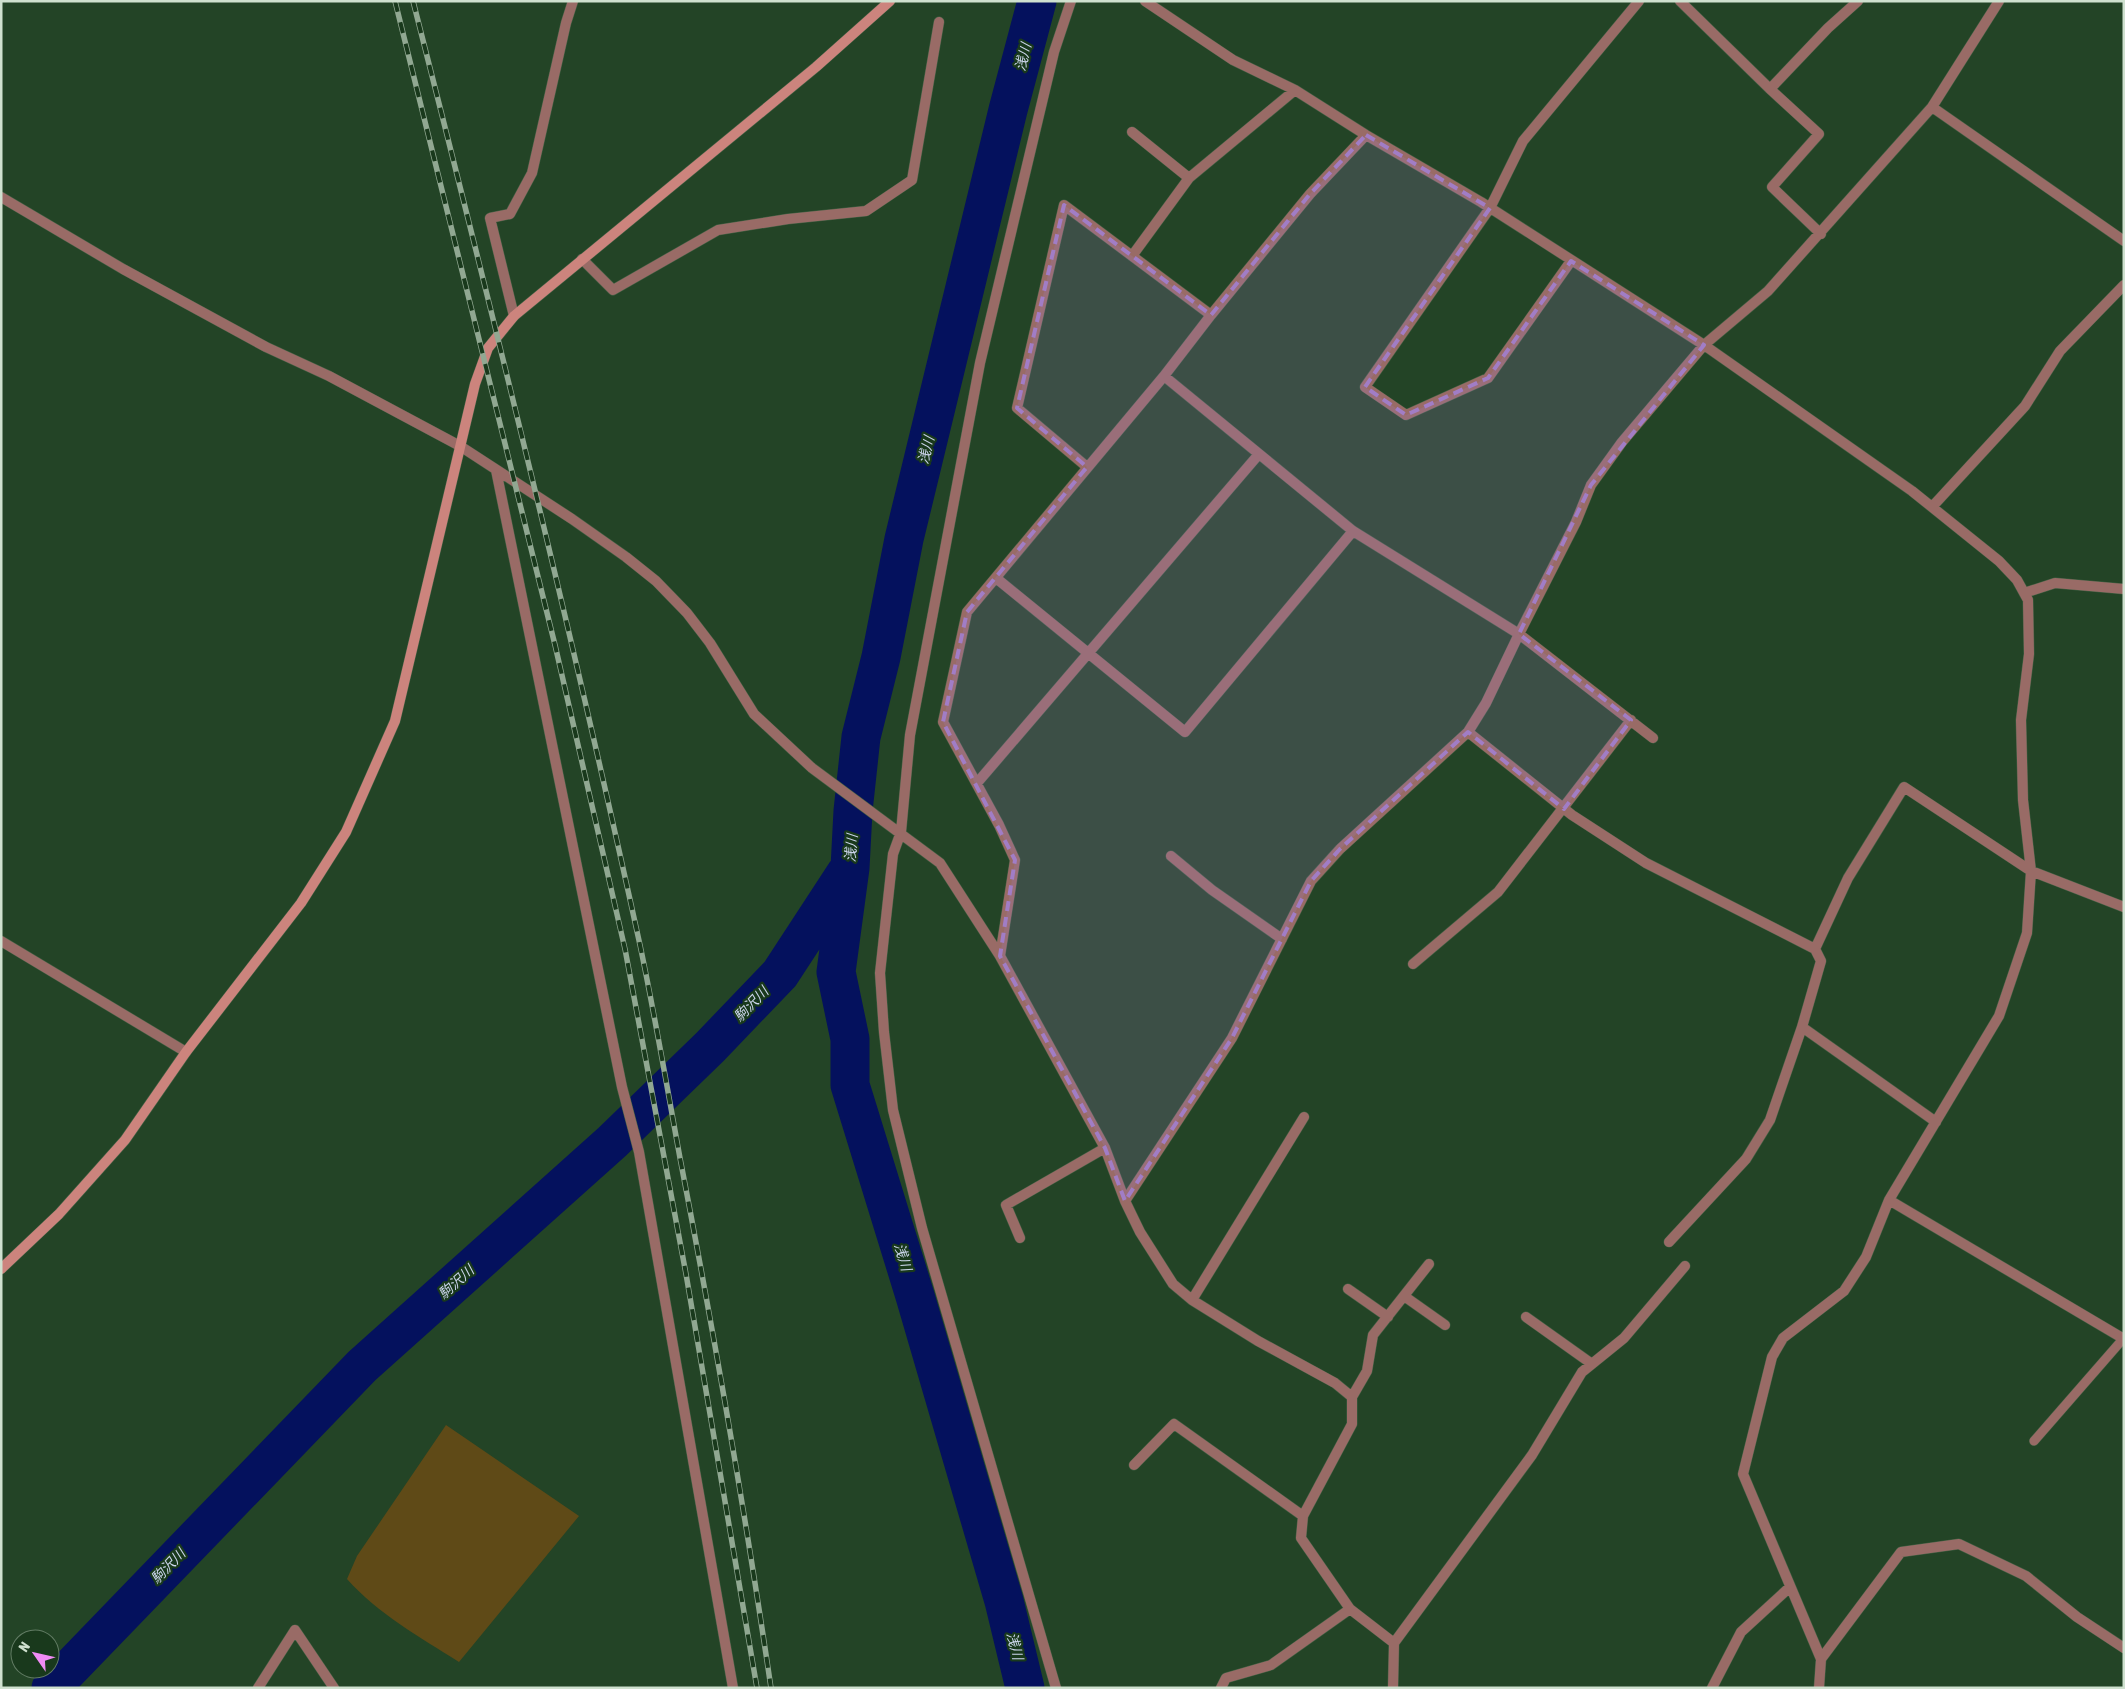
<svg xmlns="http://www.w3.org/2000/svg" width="2125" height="1689" viewBox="0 0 2125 1689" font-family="'Asap Condensed','Noto Sans JP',sans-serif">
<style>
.green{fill:#5f4a17}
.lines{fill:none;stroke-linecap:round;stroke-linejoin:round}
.river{stroke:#04115d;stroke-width:39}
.lane-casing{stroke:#426044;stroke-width:10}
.street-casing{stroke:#426044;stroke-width:11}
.secondary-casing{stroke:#426044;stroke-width:11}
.lane{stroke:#996b66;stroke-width:9}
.street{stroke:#996b66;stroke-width:10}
.secondary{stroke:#cc847d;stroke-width:10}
.rail-casing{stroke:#91a892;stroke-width:5.5}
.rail{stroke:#19391c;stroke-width:4;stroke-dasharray:11;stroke-linecap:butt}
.marked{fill:#a17dc6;fill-opacity:0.2;stroke:#a17dc6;stroke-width:4;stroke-dasharray:10 6;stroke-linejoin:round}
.labels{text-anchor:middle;stroke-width:4.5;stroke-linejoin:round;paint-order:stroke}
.water-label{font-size:14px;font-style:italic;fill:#cbd5eb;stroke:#19391c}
</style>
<rect width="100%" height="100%" fill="#234426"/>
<!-- green -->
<path class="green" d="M 446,1425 L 579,1516 L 459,1662 C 420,1637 378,1614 347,1579 L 357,1556 Z"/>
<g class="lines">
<!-- river -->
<path class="river" d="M 51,1688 L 362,1366 L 612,1142 L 710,1047 L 780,974 L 846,873
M 1025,1688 L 1004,1601 L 915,1296 L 850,1085 L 850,1039 L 836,972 L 850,868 L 853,811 L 861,737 L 881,657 L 904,539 L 1008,110 L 1037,1"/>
<defs>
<path id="lane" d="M 2034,1441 L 2123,1339"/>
<path id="street" d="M 1145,1 L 1233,60 L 1295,90 L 1366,135 L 1481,202 L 1704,345 L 1912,491 L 1999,561 L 2017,580 L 2028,600 L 2029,654 L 2021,720 L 2023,800 L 2031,871 L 2027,933 L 1999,1016 L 1889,1200 L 1866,1257 L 1844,1291 L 1783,1338 L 1772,1357 L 1743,1474 L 1821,1659 L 1819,1688
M 1680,1 L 1770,89 L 1828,28 L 1858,1
M 1770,89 L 1819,134 L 1772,187 L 1821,234
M 1932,107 L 2124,241
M 1132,132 L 1189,178
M 1,197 L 123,269 L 266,347 L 329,376 L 460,446 L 572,519 L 626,557 L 656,581 L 687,613 L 710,643 L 754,714 L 812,768 L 940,863 L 1000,956 L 1105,1148 L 1125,1201 L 1140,1232 L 1173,1284 L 1192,1300 L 1258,1341 L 1335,1383 L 1352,1397 L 1352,1424 L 1303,1516 L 1301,1538 L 1350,1609 L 1394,1643 L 1393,1688
M 1132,256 L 1189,178 L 1295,90
M 582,259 L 613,290 L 718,230 L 788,219 L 866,211 L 912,180 L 939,22
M 1571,261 L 1488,378 L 1406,415 L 1365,387 L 1490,208 L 1523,141 L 1639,1
M 514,316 L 490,218 L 510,214 L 532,173 L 566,23 L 573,1
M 1164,376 L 1353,531 L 1519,634 L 1653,738
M 1087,467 L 1017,408 L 1064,205 L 1211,315
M 496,470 L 622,1087 L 639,1152 L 733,1688
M 1932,507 L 2025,406 L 2060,351 L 2124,285
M 996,578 L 1185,732 L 1353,531
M 2024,593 L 2055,583 L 2124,589
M 1468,732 L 1572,815 L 1646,863 L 1815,949 L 1848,878 L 1904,787 L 2031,871 L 2124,907
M 977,783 L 1259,454
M 1171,856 L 1212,890 L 1282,939
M 1,941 L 186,1052
M 1000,956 L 1015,860 L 999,825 L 943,722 L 967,612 L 1164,376 L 1211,315 L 1310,194 L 1366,135
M 1413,964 L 1498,892 L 1631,720
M 1802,1027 L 1936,1122
M 1889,1200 L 2124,1339
M 1125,1201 L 1232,1038 L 1311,881 L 1340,849 L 1468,732 L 1486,703 L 1519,634 L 1576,522 L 1591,485 L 1622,442 L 1704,345 L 1768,291 L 1932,107 L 1999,1
M 1020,1238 L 1006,1205 L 1105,1148
M 1669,1242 L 1746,1159 L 1770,1120 L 1802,1027 L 1821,961 L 1815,949
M 1348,1289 L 1388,1317
M 1404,1296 L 1445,1325
M 1192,1300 L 1304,1117
M 1526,1317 L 1592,1364
M 1352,1397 L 1367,1371 L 1373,1335 L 1429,1264
M 1134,1465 L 1174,1424 L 1303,1516
M 1394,1643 L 1532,1455 L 1582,1372 L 1624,1338 L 1685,1266
M 1821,1659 L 1901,1552 L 1959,1544 L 2026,1576 L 2077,1617 L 2124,1648
M 258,1688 L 295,1630 L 334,1688
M 1056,1688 L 922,1228 L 893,1110 L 884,1032 L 880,973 L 893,854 L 901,832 L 910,735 L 980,363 L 1054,52 L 1071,1
M 1221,1688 L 1226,1678 L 1271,1665 L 1350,1609
M 1712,1688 L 1741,1632 L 1790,1587"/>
<path id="secondary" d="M 1,1269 L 59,1214 L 125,1140 L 186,1052 L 301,903 L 346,832 L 395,721 L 475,384 L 488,348 L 514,316 L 816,67 L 890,1"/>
</defs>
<!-- lane casing -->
<use href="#lane" class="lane-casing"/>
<!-- street casing -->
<use href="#street" class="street-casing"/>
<!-- secondary casing -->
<use href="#secondary" class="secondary-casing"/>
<!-- lane -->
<use href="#lane" class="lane"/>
<!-- street -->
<use href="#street" class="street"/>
<!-- secondary -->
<use href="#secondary" class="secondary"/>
<defs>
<path id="rail" d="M 395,1 L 555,645 L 625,949 L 686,1274 L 757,1688
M 413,1 C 493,315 571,629 640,945 C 655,1016 667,1087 680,1158 C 714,1334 745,1511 771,1688"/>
</defs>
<!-- rail casing -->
<use href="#rail" class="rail-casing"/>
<!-- rail -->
<use href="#rail" class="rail"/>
</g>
<!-- marked area -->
<path class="marked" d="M 1366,135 L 1490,208 L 1365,387 L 1406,415 L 1488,378 L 1571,261 L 1704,345 L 1591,485 L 1519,634 L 1631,720 L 1564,809 L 1468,732 L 1340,849 L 1311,881 L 1232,1038 L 1125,1201 L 1105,1148 L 1000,956 L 1015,860 L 943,722 L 967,612 L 1087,467 L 1017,408 L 1064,205 L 1211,315 L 1310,194 Z"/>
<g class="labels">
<!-- water labels -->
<g class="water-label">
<text transform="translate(1023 57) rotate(-76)" y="5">浅川</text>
<text transform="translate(926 450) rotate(-76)" y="5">浅川</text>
<text transform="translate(851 848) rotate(-85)" y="5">浅川</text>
<text transform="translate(751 1004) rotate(-46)" y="5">駒沢川</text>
<text transform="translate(903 1257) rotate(73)" y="5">浅川</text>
<text transform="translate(456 1282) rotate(-42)" y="5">駒沢川</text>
<text transform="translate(168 1566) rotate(-46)" y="5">駒沢川</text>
<text transform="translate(1015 1646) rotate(76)" y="5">浅川</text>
</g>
</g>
<!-- border -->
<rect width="2125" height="1689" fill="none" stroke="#cfe1cf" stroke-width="5"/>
<!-- north arrow -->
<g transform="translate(35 1654) rotate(304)"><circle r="24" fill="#19391c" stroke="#627c64"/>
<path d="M0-4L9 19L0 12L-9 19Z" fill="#f08bf5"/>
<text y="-8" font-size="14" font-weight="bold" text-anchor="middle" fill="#cfe1cf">N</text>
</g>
</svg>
